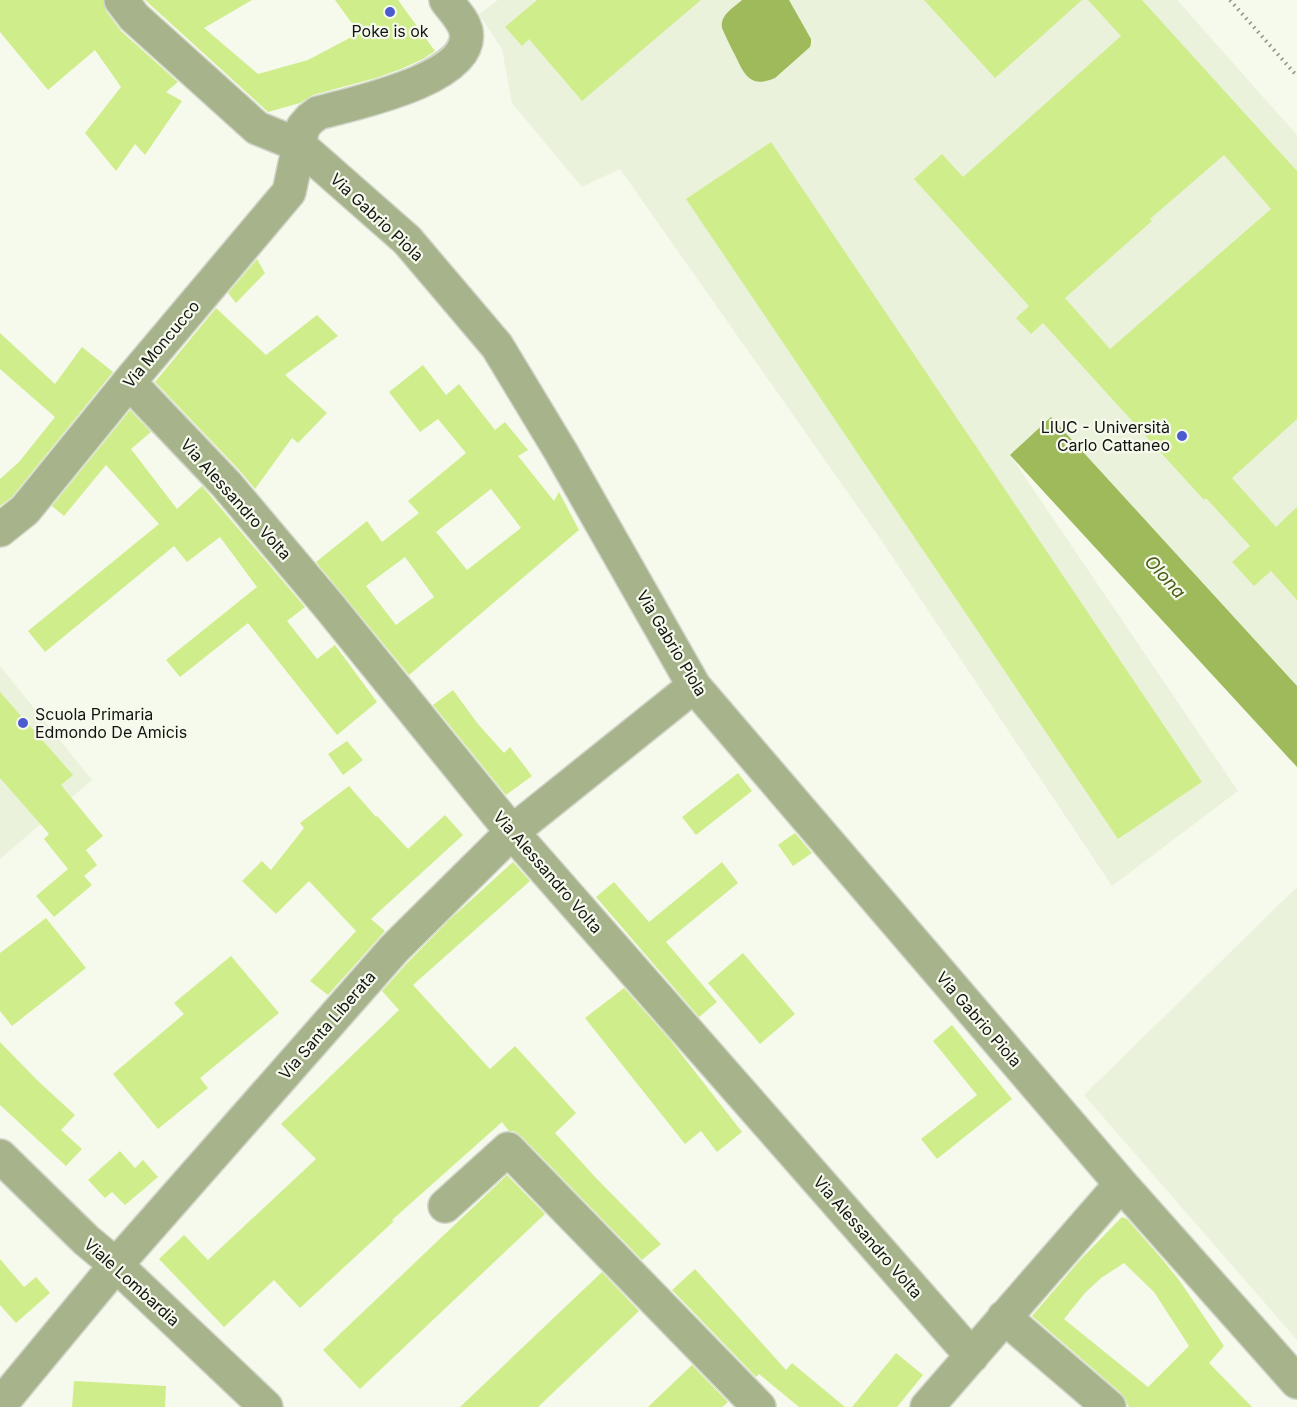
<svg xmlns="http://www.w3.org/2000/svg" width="1297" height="1407" viewBox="0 0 1297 1407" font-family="Inter,sans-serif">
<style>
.built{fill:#eaf2dc}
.water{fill:#9fba5a}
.building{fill:#d0ed8c;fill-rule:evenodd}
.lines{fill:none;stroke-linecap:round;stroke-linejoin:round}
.minor-casing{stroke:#d1d5c9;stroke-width:36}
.tertiary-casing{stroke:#d1d5c9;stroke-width:36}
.path{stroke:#8d9086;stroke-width:4;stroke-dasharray:1.5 4.5;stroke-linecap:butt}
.minor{stroke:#a6b38b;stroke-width:33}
.tertiary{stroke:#a6b38b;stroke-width:33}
.poi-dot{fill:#4a5bd0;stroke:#f5faec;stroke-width:2}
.labels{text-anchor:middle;stroke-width:4.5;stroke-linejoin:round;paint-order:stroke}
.poi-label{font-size:16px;fill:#131410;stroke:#f5faec}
.street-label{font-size:16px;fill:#131410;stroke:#f5faec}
.water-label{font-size:18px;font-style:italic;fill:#4b5c17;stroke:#f5faec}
</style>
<rect width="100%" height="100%" fill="#f5faec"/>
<!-- built -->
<path class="built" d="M 498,0 L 1177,0 L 1297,135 L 1297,687 L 1010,455 L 1238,791 L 1112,886 L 877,534 L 620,169 L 582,187 L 512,103 L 502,49 L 479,14 Z
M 0,666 L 92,780 L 0,859 Z
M 1297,887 L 1297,1340 L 1084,1095 Z"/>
<!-- water -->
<path class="water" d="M 742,0 L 789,0 L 811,39 L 811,43 L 810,47 L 775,78 C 750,89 744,74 735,55 C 730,46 726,37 722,28 C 720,15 733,8 742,0 Z
M 1051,417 L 1297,686 L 1297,767 L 1010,455 Z"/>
<!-- building -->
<path class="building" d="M 0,0 L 103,0 L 106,11 L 121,31 L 178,82 L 166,92 L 182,101 L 145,155 L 135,144 L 116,171 L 85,133 L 121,87 L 95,50 L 48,90 L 0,32 Z
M 145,0 L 252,0 L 204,28 L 258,74 L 308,60 L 359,33 L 335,0 L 398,0 L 435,51 L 423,59 L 401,69 L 376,78 L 313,95 L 300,103 L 268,112 Z
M 537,0 L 701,0 L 582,101 L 529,39 L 522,46 L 505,27 Z
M 924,0 L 1082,0 L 995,78 Z
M 1088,0 L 1142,0 L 1297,171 L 1297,419 L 1232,478 L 1276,527 L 1297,507 L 1297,600 L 1271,571 L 1254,586 L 1232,562 L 1250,546 L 1206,498 L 1204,500 L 1043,323 L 1031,334 L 1016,318 L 1029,306 L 914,179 L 942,154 L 963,177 L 1121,36 ZM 1224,155 L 1271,209 L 1110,349 L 1065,298 L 1152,221 L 1150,219 Z
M 771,142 L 1202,782 L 1118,839 L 686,199 Z
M 257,259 L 265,273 L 236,303 L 228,293 Z
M 216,308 L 266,355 L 317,315 L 338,336 L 285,375 L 327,413 L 298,443 L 292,438 L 255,489 L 240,471 L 155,382 Z
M 0,333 L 55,384 L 82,347 L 113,372 L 12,497 L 0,506 L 0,479 L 19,462 L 55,417 L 0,369 Z
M 423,365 L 446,395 L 459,384 L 495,430 L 505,422 L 528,450 L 518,456 L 554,501 L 559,492 L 579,530 L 409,675 L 316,562 L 367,521 L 382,542 L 419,513 L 408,501 L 466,453 L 438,419 L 420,432 L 389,392 ZM 491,489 L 521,528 L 467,570 L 436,532 ZM 405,557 L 434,597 L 396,625 L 366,586 Z
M 130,410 L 151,432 L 131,449 L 177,509 L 202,486 L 305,607 L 287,621 L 317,659 L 335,645 L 377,702 L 337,735 L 248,623 L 180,677 L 166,660 L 257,587 L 220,537 L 187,562 L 174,546 L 45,652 L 28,631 L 159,524 L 106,465 L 64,516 L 52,506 Z
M 453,690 L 478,724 L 504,753 L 510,747 L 532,776 L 506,795 L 433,705 Z
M 0,692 L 73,775 L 61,785 L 103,836 L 86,850 L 97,865 L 84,876 L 92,885 L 54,917 L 36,896 L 68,869 L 44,839 L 49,834 L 0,778 Z
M 347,741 L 363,760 L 343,775 L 328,754 Z
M 738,773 L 752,791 L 696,835 L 682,817 Z
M 349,786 L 376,817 L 377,816 L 408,849 L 445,815 L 463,835 L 371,919 L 385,931 L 328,995 L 310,981 L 356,931 L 309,881 L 276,914 L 242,881 L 262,861 L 271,870 L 304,828 L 300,823 Z
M 795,833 L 812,853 L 793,866 L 778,845 Z
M 513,862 L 530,881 L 413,985 L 490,1069 L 515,1046 L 576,1113 L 555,1133 L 596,1178 L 661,1244 L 642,1260 L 521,1136 L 514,1131 L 509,1131 L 502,1122 L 392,1220 L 394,1221 L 300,1308 L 274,1280 L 224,1327 L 159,1259 L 184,1235 L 208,1260 L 316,1159 L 281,1124 L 399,1010 L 382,991 L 408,962 L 449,920 Z
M 722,862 L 738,883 L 666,942 L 717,1002 L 699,1017 L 596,897 L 614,882 L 649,922 Z
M 46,918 L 86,968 L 12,1026 L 0,1011 L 0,953 Z
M 743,953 L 795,1014 L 760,1044 L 708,983 Z
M 231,956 L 279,1013 L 200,1078 L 208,1088 L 158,1129 L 113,1074 L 184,1014 L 174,1003 Z
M 624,988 L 671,1041 L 742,1132 L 717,1152 L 701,1131 L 685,1144 L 585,1018 Z
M 952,1025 L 1012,1099 L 937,1159 L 921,1139 L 977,1095 L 933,1041 Z
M 0,1042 L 38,1081 L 75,1115 L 61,1130 L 82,1149 L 66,1166 L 0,1105 Z
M 120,1151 L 135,1168 L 143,1160 L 158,1177 L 125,1205 L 112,1192 L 105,1198 L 88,1180 Z
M 507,1175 L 545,1214 L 360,1389 L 323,1350 Z
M 1122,1217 L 1127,1219 L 1163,1260 L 1179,1280 L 1224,1346 L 1209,1363 L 1252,1407 L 1128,1407 L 1129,1406 L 1127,1404 L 1126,1400 L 1121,1393 L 1032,1316 L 1080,1260 ZM 1124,1263 L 1154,1292 L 1189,1346 L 1148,1387 L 1064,1319 L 1085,1293 L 1101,1278 Z
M 0,1259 L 24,1287 L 36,1277 L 50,1293 L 16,1323 L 0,1305 Z
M 695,1269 L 786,1370 L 792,1363 L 845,1407 L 799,1407 L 759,1374 L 756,1377 L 672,1290 Z
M 602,1272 L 639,1311 L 538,1407 L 460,1407 Z
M 896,1353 L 923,1375 L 897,1407 L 852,1407 Z
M 692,1365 L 728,1402 L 722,1407 L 648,1407 Z
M 74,1381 L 166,1386 L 165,1407 L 72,1407 Z"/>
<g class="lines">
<defs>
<path id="minor" d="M 121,0 L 134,17 L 257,128 L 299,145 L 407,240 L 497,346 L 561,452 L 694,686 L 1121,1184 L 1297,1382
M 129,382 L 226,484 L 328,605 L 512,832 L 972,1356
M 0,530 L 25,510 L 129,382 L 289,192 L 303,127 L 310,119 L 318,113 C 351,104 475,79 466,31 C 463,19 452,9 446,0
M 445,1206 L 508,1149 L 759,1407
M 1004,1317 L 1109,1407
M 0,1405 L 116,1265 L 394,949 L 512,832 L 694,686
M 927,1407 L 1121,1184"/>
<path id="tertiary" d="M 0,1156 L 86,1240 L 116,1265 L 266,1407"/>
</defs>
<!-- minor casing -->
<use href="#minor" class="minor-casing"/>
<!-- tertiary casing -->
<use href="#tertiary" class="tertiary-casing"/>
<!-- path -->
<path class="path" d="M 1230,0 L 1297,76"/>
<!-- minor -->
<use href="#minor" class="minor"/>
<!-- tertiary -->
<use href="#tertiary" class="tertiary"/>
</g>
<!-- markers -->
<g class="poi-dot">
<circle cx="390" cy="12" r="6"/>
<circle cx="1182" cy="436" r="6"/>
<circle cx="23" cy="723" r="6"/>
</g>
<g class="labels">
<!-- poi labels -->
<g class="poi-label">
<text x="390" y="37">Poke is ok</text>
<text x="1170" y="433" text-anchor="end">LIUC - Università<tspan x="1170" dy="18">Carlo Cattaneo</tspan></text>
<text x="35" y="720" text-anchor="start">Scuola Primaria<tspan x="35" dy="18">Edmondo De Amicis</tspan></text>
</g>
<!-- street labels -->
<g class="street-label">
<text transform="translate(377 217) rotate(43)" y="6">Via Gabrio Piola</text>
<text transform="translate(161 344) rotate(-50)" y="6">Via Moncucco</text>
<text transform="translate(236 499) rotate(48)" y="6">Via Alessandro Volta</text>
<text transform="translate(672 643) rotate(59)" y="6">Via Gabrio Piola</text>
<text transform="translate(548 872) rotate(49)" y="6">Via Alessandro Volta</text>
<text transform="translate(979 1019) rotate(49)" y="6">Via Gabrio Piola</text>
<text transform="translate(327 1025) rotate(-49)" y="6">Via Santa Liberata</text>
<text transform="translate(868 1237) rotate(49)" y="6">Via Alessandro Volta</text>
<text transform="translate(132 1282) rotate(42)" y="6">Viale Lombardia</text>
</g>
<!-- water labels -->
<g class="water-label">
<text transform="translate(1165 577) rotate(48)" y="6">Olona</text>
</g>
</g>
</svg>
